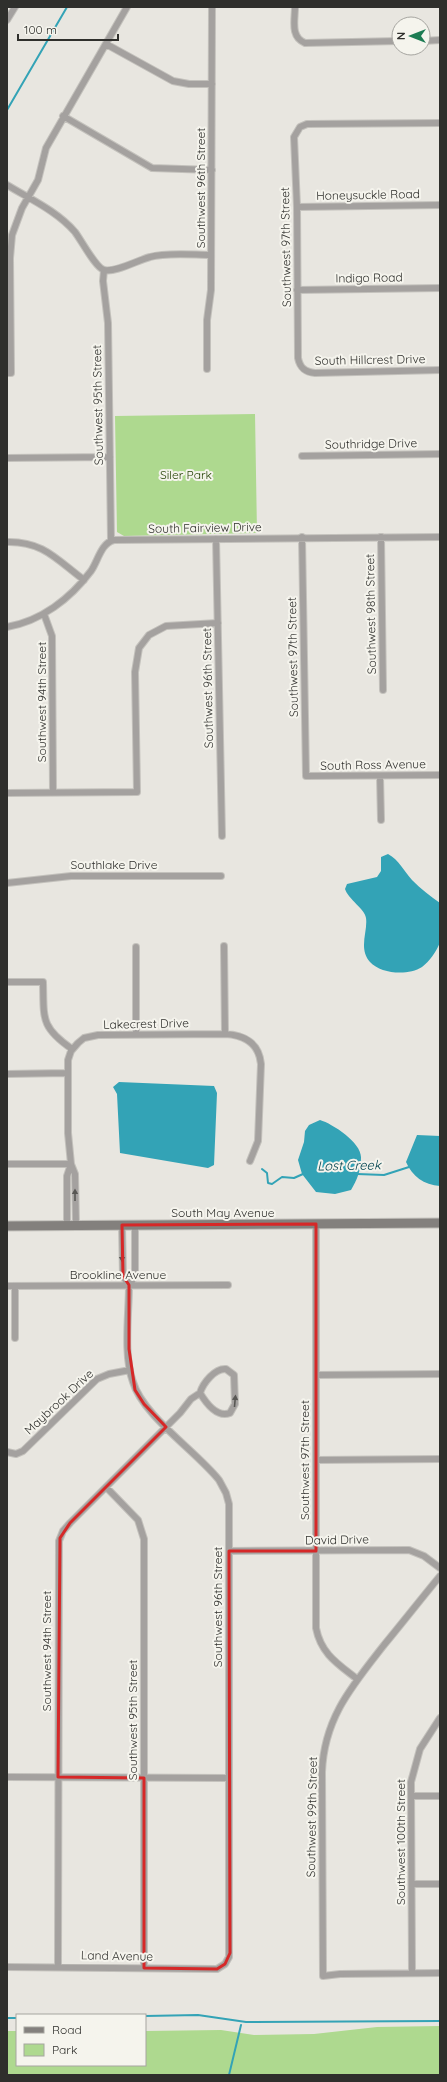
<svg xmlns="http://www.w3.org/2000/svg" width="447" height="2082" viewBox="0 0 447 2082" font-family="Quicksand,sans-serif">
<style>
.green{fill:#aed98f}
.water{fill:#33a3b6}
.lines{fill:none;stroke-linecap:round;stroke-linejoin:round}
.stream{stroke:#33a3b6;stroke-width:2}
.street-casing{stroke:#c3c1bc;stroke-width:8}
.secondary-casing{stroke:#c3c1bc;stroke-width:11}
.street{stroke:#a4a19f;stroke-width:6}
.secondary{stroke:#83807d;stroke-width:9}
.oneway{fill:#585754}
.marked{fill:none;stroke:#d62828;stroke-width:3;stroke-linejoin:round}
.labels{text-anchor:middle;stroke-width:4;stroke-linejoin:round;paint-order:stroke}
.street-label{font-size:12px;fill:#2f2f2c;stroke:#f5f4ed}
.park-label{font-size:12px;fill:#254305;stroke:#f5f4ed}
.water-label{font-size:13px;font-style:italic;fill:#00434e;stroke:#f5f4ed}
</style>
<rect width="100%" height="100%" fill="#e8e6e0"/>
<!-- green -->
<path class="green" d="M 255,414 L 257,533 L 124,536 L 117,532 L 115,416 Z
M 440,2026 L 440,2075 L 7,2075 L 7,2031 L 17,2031 L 17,2065 L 145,2065 L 145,2031 L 221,2030 L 254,2035 L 314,2034 L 377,2027 Z"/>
<!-- water -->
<path class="water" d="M 388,854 C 399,860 404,871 412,880 C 421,889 430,896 440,903 C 440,913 443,933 440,942 C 437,951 429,962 422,967 C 408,976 381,974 370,962 C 358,948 368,932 366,918 C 365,909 348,899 345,889 L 347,884 L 377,877 L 381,871 L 381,857 Z
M 119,1082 L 214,1086 L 217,1093 L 214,1165 L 208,1168 L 120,1153 L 117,1094 L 113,1087 Z
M 320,1120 C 333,1124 362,1143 361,1158 C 361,1170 357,1180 351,1190 L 335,1194 L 316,1192 L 302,1174 L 298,1160 L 304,1142 L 305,1131 L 309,1125 Z
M 417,1135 L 440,1136 L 440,1186 C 424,1185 412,1176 406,1162 Z"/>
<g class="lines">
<!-- stream -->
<path class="stream" d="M 7,110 L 67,7
M 262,1169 L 267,1173 L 268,1183 L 272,1184 L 282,1177 L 294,1178 L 303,1174
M 357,1174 L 384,1175 L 409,1167
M 145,2016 L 198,2015 L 246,2022 L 440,2021
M 7,2018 L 17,2018
M 229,2075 L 241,2025"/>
<defs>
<path id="street" d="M 295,7 C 295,20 290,37 305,43 L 399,41
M 7,20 L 15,7
M 423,41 L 440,40
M 106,44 L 173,81 L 189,84 L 212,84
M 63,116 L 152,168 L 212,170
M 440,123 L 307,124 L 300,127 L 294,137 L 297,207 L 298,358 C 300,368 305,372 315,373 L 440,370
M 7,185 C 30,199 57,211 75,232 C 81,240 96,268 104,270 C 115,273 138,260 150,257 C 167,252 194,255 211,255
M 297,207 L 440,205
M 104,270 L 103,281 L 108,323 L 111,540
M 297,290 L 440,288
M 207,369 L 207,320 L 211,290 L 212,7
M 7,373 L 11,373 L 10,258 L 12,235 L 22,208 L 38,180 L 46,148 L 127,7
M 302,456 L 440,454
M 7,458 L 110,457
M 302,537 L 306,776 L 440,775
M 381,537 L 383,690
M 216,539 L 222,836
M 7,542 C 43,541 57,560 84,580
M 44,614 L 52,636 L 53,792
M 7,627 C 41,621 70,599 91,571 C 98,561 101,543 114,540 L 440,537
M 380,776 L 381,820
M 7,793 L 137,792 L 135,672 L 139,648 L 149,635 L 166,626 L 218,623
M 7,883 L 71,876 L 221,876
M 224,946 L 225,1034
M 136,947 L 136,1034
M 7,982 L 43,982 C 44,1018 40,1027 72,1049
M 7,1074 L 67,1073
M 7,1164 L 71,1164
M 316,1224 L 316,1628 C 321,1654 338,1664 357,1679
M 122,1225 L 123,1276 L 129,1285
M 67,1226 L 67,1176 L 71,1164
M 76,1226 L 75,1174 L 71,1164 L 68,1133 L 68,1060 L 71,1051 L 78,1043 L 84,1038 L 98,1035 L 225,1034 C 244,1035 259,1043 261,1064 L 258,1141 L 250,1161
M 7,1286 L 228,1285
M 15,1286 L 15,1338
M 316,1375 L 440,1374
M 7,1452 L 16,1454 L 23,1451 L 97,1379 L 109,1374 L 130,1370
M 316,1460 L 440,1459
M 106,1487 L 138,1520 L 144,1539 L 144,1968
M 229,1551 L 409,1550 L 424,1556 L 440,1568
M 440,1576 C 421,1599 403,1622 384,1645 C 352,1686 324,1718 322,1772 L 323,1976 L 340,1974 L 440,1973
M 7,1777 L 229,1778
M 411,1796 L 440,1796
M 412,1884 L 440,1884
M 7,1967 L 217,1969 L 225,1964 L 229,1957 L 229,1504 L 226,1493 L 219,1480 C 196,1451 143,1416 133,1382 C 123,1355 129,1314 129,1285 L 135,1276 L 135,1225
M 58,1967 L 59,1541 L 63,1531 L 70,1523 L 180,1413 L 191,1399 L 200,1393 C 203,1383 215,1368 226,1369 L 234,1375 L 235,1404 L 230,1413 C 217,1418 206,1403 200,1393
M 412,1973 L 411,1782 L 420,1749 L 440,1718"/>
<path id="secondary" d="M 7,1226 L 440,1223"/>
</defs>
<!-- street casing -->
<use href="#street" class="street-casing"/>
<!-- secondary casing -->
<use href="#secondary" class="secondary-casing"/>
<!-- street -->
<use href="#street" class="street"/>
<!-- secondary -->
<use href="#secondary" class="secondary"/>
</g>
<!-- one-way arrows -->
<defs><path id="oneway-solid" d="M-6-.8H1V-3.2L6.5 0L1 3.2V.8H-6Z"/></defs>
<g class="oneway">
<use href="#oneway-solid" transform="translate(75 1195) rotate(-90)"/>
<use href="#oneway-solid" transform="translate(122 1256) rotate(89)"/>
<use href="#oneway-solid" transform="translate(235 1401) rotate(-85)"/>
</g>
<!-- marked area -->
<path class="marked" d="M 316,1224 L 316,1551 L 229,1551 L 230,1953 L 225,1964 L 217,1969 L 144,1968 L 144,1778 L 58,1777 L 60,1538 L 70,1523 L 166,1427 L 144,1404 L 135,1390 L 129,1349 L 129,1285 L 123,1276 L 122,1225 Z"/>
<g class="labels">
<!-- street labels -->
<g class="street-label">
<text transform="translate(201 188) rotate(-90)" y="4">Southwest 96th Street</text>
<text transform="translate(368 195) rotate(-1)" y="4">Honeysuckle Road</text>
<text transform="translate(286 247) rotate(-91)" y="4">Southwest 97th Street</text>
<text transform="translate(369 278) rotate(-1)" y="4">Indigo Road</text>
<text transform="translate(370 360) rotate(-1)" y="4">South Hillcrest Drive</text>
<text transform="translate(98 405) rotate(-91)" y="4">Southwest 95th Street</text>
<text transform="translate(371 444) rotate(-1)" y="4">Southridge Drive</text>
<text transform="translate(205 528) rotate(-1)" y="4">South Fairview Drive</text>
<text transform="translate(371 614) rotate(-91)" y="4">Southwest 98th Street</text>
<text transform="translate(293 657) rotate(-91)" y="4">Southwest 97th Street</text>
<text transform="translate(208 688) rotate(-91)" y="4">Southwest 96th Street</text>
<text transform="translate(42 702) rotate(-90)" y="4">Southwest 94th Street</text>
<text transform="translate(373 765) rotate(-1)" y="4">South Ross Avenue</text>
<text x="114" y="869">Southlake Drive</text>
<text transform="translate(146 1024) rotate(-1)" y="4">Lakecrest Drive</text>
<text x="223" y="1217">South May Avenue</text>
<text x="118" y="1279">Brookline Avenue</text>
<text transform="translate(59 1402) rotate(-43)" y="4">Maybrook Drive</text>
<text transform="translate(305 1460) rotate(-90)" y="4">Southwest 97th Street</text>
<text transform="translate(337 1540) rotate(-1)" y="4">David Drive</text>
<text transform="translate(218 1607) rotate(-90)" y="4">Southwest 96th Street</text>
<text transform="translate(47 1651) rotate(-90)" y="4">Southwest 94th Street</text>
<text transform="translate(133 1720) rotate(-90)" y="4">Southwest 95th Street</text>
<text transform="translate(312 1817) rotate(-89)" y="4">Southwest 99th Street</text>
<text transform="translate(401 1842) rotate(-90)" y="4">Southwest 100th Street</text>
<text transform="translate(117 1956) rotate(1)" y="4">Land Avenue</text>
</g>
<!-- park labels -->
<g class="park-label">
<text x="186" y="479">Siler Park</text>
</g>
<!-- water labels -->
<g class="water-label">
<text transform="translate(349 1165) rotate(-1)" y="5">Lost Creek</text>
</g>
</g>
<!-- border -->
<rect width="447" height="2082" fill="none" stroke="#2f2f2c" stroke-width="16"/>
<!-- legend -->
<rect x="16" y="2014" width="130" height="52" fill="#f5f4ed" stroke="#a6a5a0"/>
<rect x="24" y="2027" width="20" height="6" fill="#83807d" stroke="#a6a5a0"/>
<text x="52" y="2034" font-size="12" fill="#2f2f2c">Road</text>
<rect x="24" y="2044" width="20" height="12" fill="#aed98f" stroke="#a6a5a0"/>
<text x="52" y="2054" font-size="12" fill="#2f2f2c">Park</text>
<!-- north arrow -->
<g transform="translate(411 36) rotate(270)"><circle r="19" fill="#f5f4ed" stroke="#a6a5a0"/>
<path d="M0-3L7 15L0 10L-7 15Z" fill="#1d7c53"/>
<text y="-6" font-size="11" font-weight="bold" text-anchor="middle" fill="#2f2f2c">N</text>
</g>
<!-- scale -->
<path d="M18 34v6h100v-6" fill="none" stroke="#2f2f2c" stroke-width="2"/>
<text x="24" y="34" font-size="12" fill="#2f2f2c" stroke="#f5f4ed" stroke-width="3" paint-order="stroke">100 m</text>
</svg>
